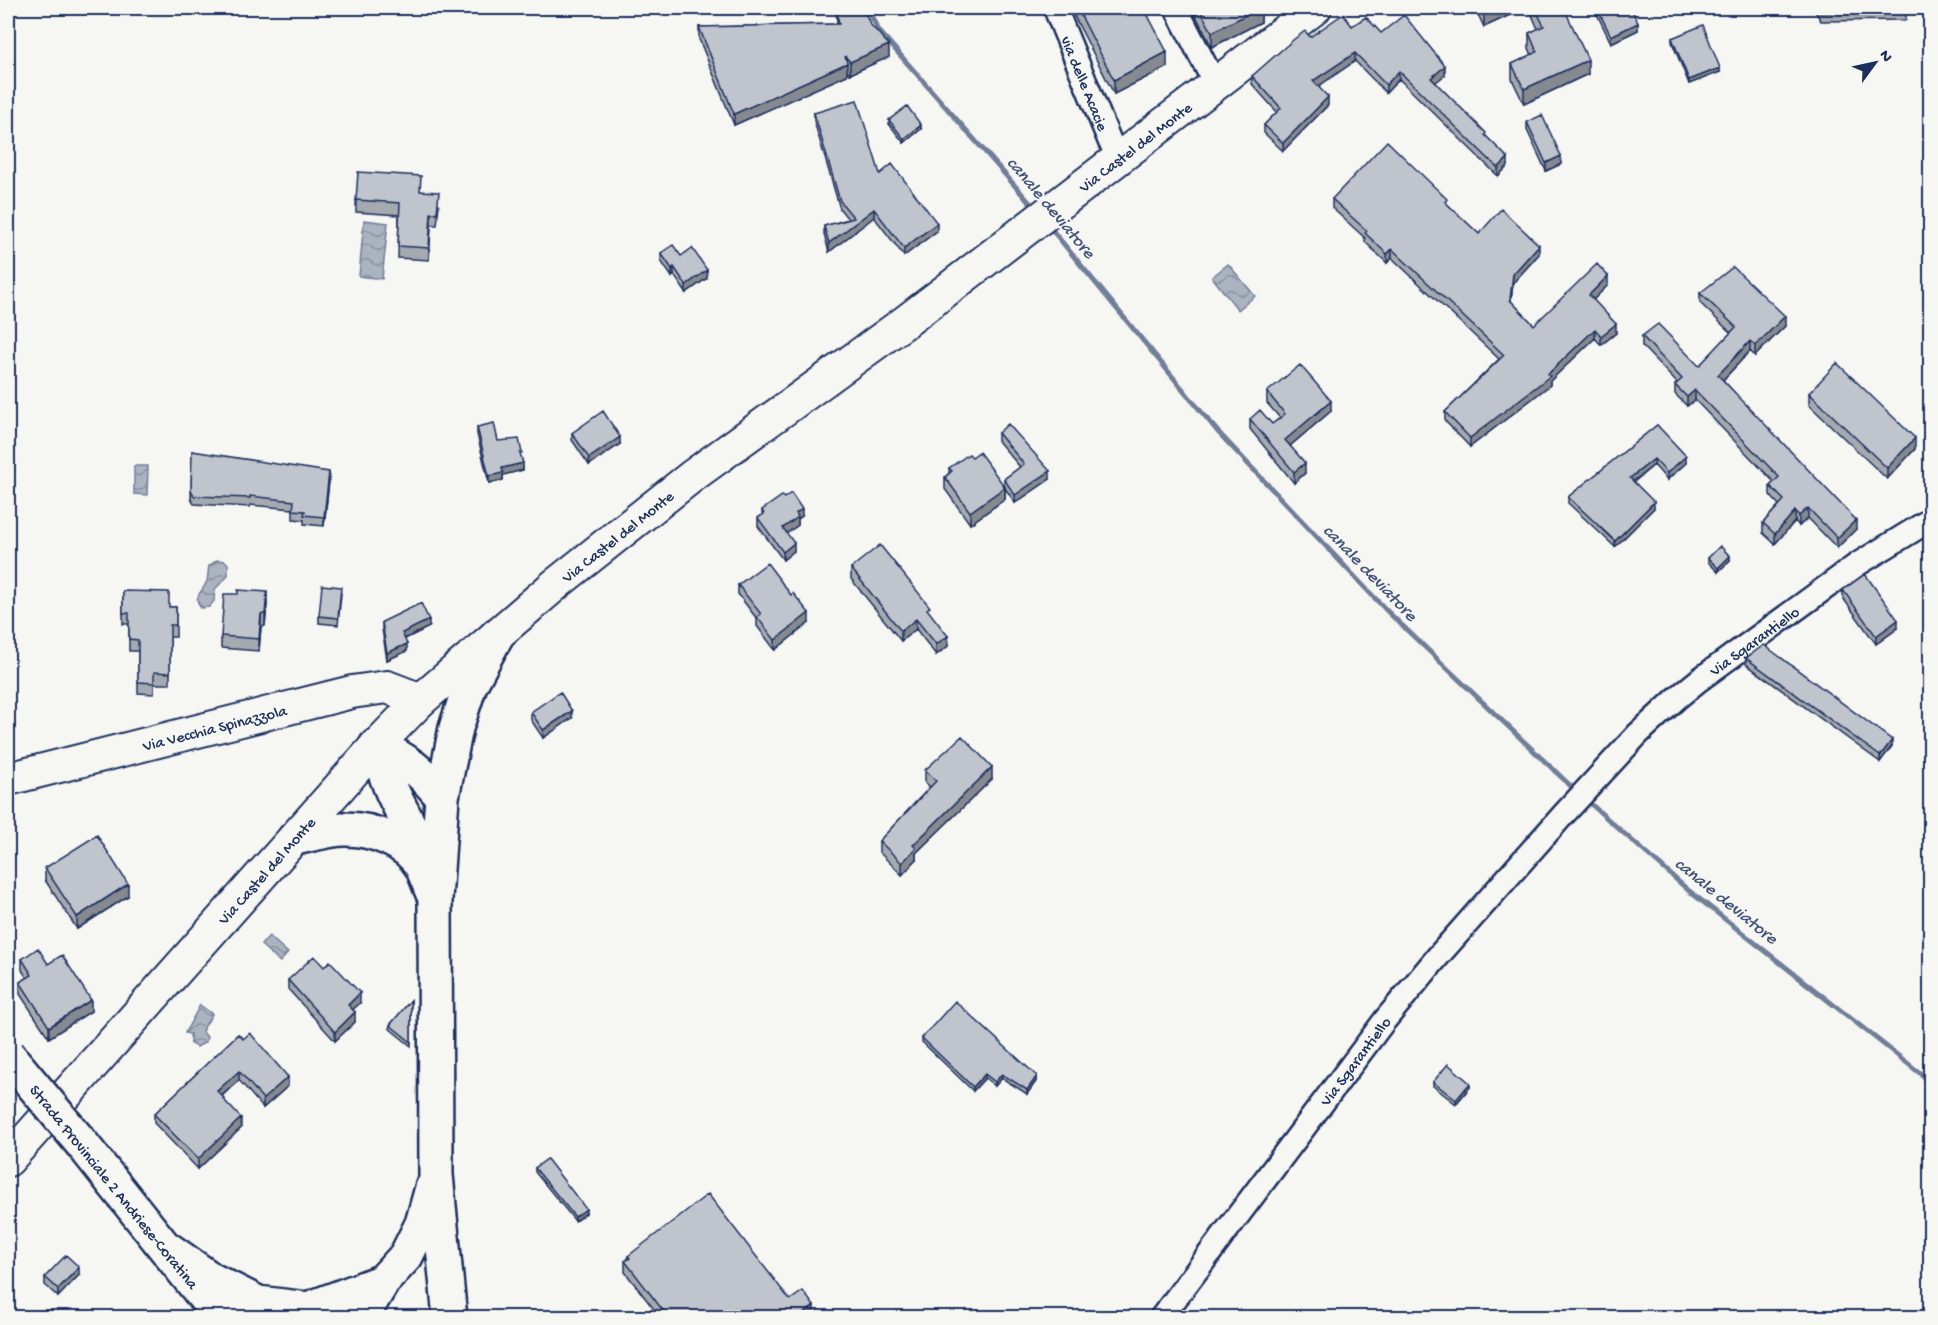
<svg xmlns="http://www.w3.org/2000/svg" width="1938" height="1325" viewBox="0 0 1938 1325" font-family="'Gochi Hand',sans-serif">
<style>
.water{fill:url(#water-waves);stroke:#717e99;stroke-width:1.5}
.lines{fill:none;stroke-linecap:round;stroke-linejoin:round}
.stream{stroke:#717e99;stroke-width:5}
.street-casing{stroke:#1b2f5e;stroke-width:27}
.secondary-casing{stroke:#1b2f5e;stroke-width:36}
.primary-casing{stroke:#1b2f5e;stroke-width:38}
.street{stroke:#f6f6f2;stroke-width:22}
.secondary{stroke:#f6f6f2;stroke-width:32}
.primary{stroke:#f6f6f2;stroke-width:33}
.primary-bridge-casing{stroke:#1b2f5e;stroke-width:38;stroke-linecap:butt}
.primary-bridge{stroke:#f6f6f2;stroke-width:33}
.wall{fill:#a5a9b0;stroke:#1b2f5e;stroke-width:1.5}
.shaded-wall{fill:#868990;stroke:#1b2f5e;stroke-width:1.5}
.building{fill:#c0c4cd;stroke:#1b2f5e;stroke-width:1.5}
.labels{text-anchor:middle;stroke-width:4.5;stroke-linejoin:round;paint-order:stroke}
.street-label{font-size:16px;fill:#1b2f5e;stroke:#f6f6f2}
.water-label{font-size:18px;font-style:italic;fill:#46567b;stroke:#f6f6f2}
</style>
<defs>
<pattern id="water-waves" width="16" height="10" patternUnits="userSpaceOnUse" patternTransform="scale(1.5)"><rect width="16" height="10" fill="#abb2c0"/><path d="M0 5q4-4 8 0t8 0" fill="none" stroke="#8a919f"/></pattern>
</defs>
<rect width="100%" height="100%" fill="#f6f6f2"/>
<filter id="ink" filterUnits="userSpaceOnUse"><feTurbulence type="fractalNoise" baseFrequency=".0167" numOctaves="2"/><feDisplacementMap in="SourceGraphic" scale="12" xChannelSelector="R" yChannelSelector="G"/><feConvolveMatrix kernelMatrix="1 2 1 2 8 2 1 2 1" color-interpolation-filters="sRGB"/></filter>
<g filter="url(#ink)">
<!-- water -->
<path class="water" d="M 364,220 L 388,223 L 382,279 L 359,276 Z
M 1228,264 L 1255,296 L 1238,310 L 1212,277 Z
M 134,466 L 148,466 L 147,495 L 134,494 Z
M 217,560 L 225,561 L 228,564 L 228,576 L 215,589 L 214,601 L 209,607 L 201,608 C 192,596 203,592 207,581 C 208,577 208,570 209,566 Z
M 269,936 L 288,953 L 280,962 L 261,945 Z
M 200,1005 L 212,1014 L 202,1031 L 207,1037 L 206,1042 L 197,1047 L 191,1044 L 190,1034 L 185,1033 Z"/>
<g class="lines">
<!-- stream -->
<path class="stream" d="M 867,8 L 879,31 L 1037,211
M 1048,225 L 1218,432 L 1388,612 L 1577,792
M 1584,798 L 1688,890 L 1930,1081"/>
<defs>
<g id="street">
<path id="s1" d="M 1055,8 L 1110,142 L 1121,157"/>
<path d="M 1176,8 L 1215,84"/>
<path id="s2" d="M 1161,1318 L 1385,1020 L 1440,954 L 1563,815 L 1638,734 L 1677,698 L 1699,680 L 1858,564 L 1930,520"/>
</g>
<g id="secondary">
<path id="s3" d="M 8,779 L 352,692 L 387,687 L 421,700"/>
<path id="s4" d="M 8,1160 L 376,746 L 421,700 L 556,584 L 691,477 L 905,322 L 1315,8"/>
</g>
<path id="primary" d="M 376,746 C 381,761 386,777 392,791 C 404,818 418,835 421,865
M 376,746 C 407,759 421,771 442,797
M 295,838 C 311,835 329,829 345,829 C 373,829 408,842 422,867 C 427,877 430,888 435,898
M 83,1145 L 221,1318
M 165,1247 L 212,1280 L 258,1303 L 308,1309 L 383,1281 L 406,1256 L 422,1224 L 432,1188
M 361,1318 L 383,1281
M 450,1318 L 436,1175 L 435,899 L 442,797 L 456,728 L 470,685 L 497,635"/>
</defs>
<!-- street casing -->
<use href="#street" class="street-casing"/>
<!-- secondary casing -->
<use href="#secondary" class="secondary-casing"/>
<!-- primary casing -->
<use href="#primary" class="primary-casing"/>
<!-- street -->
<use href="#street" class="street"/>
<!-- secondary -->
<use href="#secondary" class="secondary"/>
<!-- primary -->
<use href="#primary" class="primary"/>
<defs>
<path id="primary-bridge" d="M 8,1055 L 83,1145"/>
</defs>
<!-- primary-bridge casing -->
<use href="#primary-bridge" class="primary-bridge-casing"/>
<!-- primary-bridge -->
<use href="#primary-bridge" class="primary-bridge"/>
</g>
<!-- wall -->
<path class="wall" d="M 836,8 L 870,24 L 889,57 L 850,74 L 847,71 L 847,75 L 734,125 L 699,39 L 699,27 L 837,24 Z
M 1070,8 L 1144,8 L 1167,67 L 1114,94 Z
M 1192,8 L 1271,8 L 1261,13 L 1261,22 L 1212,47 Z
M 1475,8 L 1525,8 L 1484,27 Z
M 1529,8 L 1564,8 L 1588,74 L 1524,104 L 1512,79 L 1512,64 L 1532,55 L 1529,48 L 1529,33 L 1538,29 Z
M 1594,8 L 1639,8 L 1632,11 L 1638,30 L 1611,43 Z
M 1813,8 L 1904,8 L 1906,10 L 1906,20 L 1821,21 Z
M 1925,8 L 1930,8 L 1930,21 L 1925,10 Z
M 1352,26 L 1381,33 L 1445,75 L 1435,82 L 1508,166 L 1498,176 L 1399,79 L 1386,93 L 1355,61 L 1318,86 L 1328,105 L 1283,151 L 1264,133 L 1264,125 L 1277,112 L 1252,84 L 1252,76 L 1310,37 Z
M 1672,38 L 1720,72 L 1689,84 L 1672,42 Z
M 814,113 L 880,174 L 937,231 L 904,256 L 874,217 L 829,252 L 824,234 L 824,226 L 848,219 L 840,209 L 814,121 Z
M 889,120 L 921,129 L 904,143 L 889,124 Z
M 1527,122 L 1561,164 L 1546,171 L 1527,130 Z
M 421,191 L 439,204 L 437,225 L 431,225 L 429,260 L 398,258 L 399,215 L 356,212 L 356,200 Z
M 1332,199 L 1447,204 L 1479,234 L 1539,254 L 1513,283 L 1511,301 L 1534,325 L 1608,285 L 1593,300 L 1616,333 L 1601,345 L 1595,338 L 1550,381 L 1550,385 L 1470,447 L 1445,421 L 1445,412 L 1499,359 L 1392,258 L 1387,263 L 1365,242 L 1365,238 L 1332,208 Z
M 661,253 L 681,256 L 707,278 L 686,293 L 674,275 L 672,277 L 661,261 Z
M 1700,293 L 1785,326 L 1755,356 L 1750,351 L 1723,380 L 1856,529 L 1837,548 L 1808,518 L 1799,526 L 1795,521 L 1775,544 L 1763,533 L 1763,523 L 1779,505 L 1770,495 L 1770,486 L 1774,482 L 1695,400 L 1687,406 L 1675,394 L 1675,385 L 1677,383 L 1642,346 L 1642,336 L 1699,366 L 1731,333 L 1700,303 Z
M 1267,392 L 1331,411 L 1290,446 L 1305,473 L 1294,483 L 1250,429 L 1250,419 L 1272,424 L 1280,418 L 1267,403 Z
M 1809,393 L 1915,449 L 1887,479 L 1809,405 Z
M 1657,425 L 1686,463 L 1667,480 L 1654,465 L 1634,482 L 1654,508 L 1615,547 L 1568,503 L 1568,497 Z
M 477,427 L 498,441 L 522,460 L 523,470 L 503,475 L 503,480 L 489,483 L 477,434 Z
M 572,433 L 620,444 L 589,465 L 572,440 Z
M 998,433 L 1050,479 L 1015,503 L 1005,488 L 1005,499 L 970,524 L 945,489 L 945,477 L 949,473 L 949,468 L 972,457 L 1004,486 L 1004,479 L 1020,467 L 998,441 Z
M 192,451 L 329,481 L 324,526 L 304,524 L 304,520 L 293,519 L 293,509 L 250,505 L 250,507 L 194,504 L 191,499 Z
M 762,510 L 802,516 L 798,519 L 798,525 L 786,533 L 794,551 L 783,560 L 758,526 L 758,518 L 762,515 Z
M 1708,558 L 1730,560 L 1718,572 L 1708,562 Z
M 851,568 L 930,613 L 948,646 L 936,655 L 916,629 L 901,641 L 851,579 Z
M 738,585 L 809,623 L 775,650 L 757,626 L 757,619 L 738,594 Z
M 1843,590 L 1898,628 L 1876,644 L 1843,598 Z
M 123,591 L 169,607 L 176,607 L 176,637 L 170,637 L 170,684 L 154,684 L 154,694 L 138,693 L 138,651 L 129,651 L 129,624 L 123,624 Z
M 341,594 L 338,625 L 319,623 L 319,616 Z
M 267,604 L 265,626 L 261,626 L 259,651 L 221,648 L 221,636 Z
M 382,622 L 429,627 L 405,639 L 407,651 L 387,660 L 382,629 Z
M 1746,658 L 1892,746 L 1880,762 L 1746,664 Z
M 531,712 L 572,718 L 543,738 L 531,720 Z
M 925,770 L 992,779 L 916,853 L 916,860 L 902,875 L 879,852 L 879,841 L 930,787 L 925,782 Z
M 45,868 L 128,896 L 77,929 L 45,880 Z
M 22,959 L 48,964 L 91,1011 L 49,1038 L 20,994 L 20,982 L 27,978 L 22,970 Z
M 288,980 L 360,1003 L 352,1010 L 355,1022 L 335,1041 L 288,989 Z
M 411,1000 L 411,1046 L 390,1029 L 390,1025 Z
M 238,1034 L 288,1086 L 263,1108 L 239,1080 L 222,1096 L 241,1128 L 198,1169 L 154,1123 L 154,1114 Z
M 922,1038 L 1037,1080 L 1027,1094 L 1002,1078 L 995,1086 L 985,1078 L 973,1091 L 922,1042 Z
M 1433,1082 L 1470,1087 L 1456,1104 L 1433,1086 Z
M 535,1168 L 586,1213 L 575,1221 L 535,1172 Z
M 628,1256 L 790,1300 L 814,1317 L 660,1317 L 625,1272 L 625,1261 L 628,1259 Z
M 79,1275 L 58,1297 L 45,1285 L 45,1277 Z"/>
<!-- shaded-wall -->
<path class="shaded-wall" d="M 1258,8 L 1271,8 L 1261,13 L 1261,22 L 1212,47 L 1212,32 Z
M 1493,8 L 1525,8 L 1484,27 L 1484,12 Z
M 1630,8 L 1639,8 L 1630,12 Z
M 1638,23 L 1638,30 L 1611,43 L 1611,36 Z
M 889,45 L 889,57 L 850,74 L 850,62 Z
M 1167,52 L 1167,67 L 1114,94 L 1114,80 Z
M 1355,53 L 1355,61 L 1313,90 L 1313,81 Z
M 1588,60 L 1588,74 L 1524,104 L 1524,89 Z
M 847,63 L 847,75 L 734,125 L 734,114 Z
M 1445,66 L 1445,75 L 1431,86 L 1431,78 Z
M 1720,68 L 1720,72 L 1689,84 L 1689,80 Z
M 1399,71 L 1399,79 L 1386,93 L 1386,85 Z
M 1328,97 L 1328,105 L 1283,151 L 1283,143 Z
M 921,125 L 921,129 L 904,143 L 904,139 Z
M 1561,156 L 1561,164 L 1546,171 L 1546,163 Z
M 1508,158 L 1508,166 L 1498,176 L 1498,168 Z
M 874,209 L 874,217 L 829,252 L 829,243 Z
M 431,213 L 431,225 L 429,260 L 429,248 Z
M 937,223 L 937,231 L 904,256 L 904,248 Z
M 1539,245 L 1539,254 L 1513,283 L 1510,309 L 1513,274 Z
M 1392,249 L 1392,258 L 1387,263 L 1387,254 Z
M 674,267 L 674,275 L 672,277 L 672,269 Z
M 707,270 L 707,278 L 686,293 L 686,285 Z
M 1608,276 L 1608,285 L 1589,304 L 1589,295 Z
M 1785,316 L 1785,326 L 1755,356 L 1755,346 Z
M 1616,324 L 1616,333 L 1601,345 L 1601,336 Z
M 1595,329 L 1595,338 L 1550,381 L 1550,385 L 1470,447 L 1470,438 L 1548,374 Z
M 1750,341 L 1750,351 L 1718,385 L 1718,375 Z
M 1695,390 L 1695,400 L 1687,406 L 1687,397 Z
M 1331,401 L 1331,411 L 1285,450 L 1285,440 Z
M 620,437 L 620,444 L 589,465 L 589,458 Z
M 1915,438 L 1915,449 L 1887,479 L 1887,468 Z
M 1686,456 L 1686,463 L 1667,480 L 1667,473 Z
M 1654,459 L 1654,465 L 1630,484 L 1630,478 Z
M 523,463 L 523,470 L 503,475 L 503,480 L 489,483 L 489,476 L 502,468 Z
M 1305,463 L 1305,473 L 1294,483 L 1294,472 Z
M 1050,471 L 1050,479 L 1015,503 L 1015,495 Z
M 329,472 L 329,481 L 324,526 L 324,517 Z
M 1005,487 L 1005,499 L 970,524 L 970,512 Z
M 1654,502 L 1654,508 L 1615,547 L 1615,541 Z
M 1808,508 L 1808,518 L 1799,526 L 1799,516 Z
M 802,509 L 802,516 L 798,519 L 798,525 L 783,536 L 783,528 L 796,513 Z
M 1795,511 L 1795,521 L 1775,544 L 1775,534 Z
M 1856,520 L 1856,529 L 1837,548 L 1837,538 Z
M 794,543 L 794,551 L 783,560 L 783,552 Z
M 1730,556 L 1730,560 L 1718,572 L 1718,568 Z
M 267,592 L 267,604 L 265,626 L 265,614 Z
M 809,613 L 809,623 L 775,650 L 775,640 Z
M 261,614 L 261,626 L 259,651 L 259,639 Z
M 916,619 L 916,629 L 901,641 L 901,631 Z
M 429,620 L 429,627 L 402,640 L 402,633 Z
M 1898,620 L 1898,628 L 1876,644 L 1876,636 Z
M 948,636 L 948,646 L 936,655 L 936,644 Z
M 407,644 L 407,651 L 387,660 L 387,653 Z
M 572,711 L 572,718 L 543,738 L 543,730 Z
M 1892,740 L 1892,746 L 1880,762 L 1880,756 Z
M 992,767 L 992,779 L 916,853 L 916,860 L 902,875 L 902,863 L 913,845 Z
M 128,884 L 128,896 L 77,929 L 77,917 Z
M 360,993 L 360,1003 L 348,1014 L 348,1005 Z
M 91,1000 L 91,1011 L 49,1038 L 49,1027 Z
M 355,1012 L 355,1022 L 335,1041 L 335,1032 Z
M 239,1071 L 239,1080 L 217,1100 L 217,1091 Z
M 985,1074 L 985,1078 L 973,1091 L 973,1087 Z
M 1002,1074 L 1002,1078 L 995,1086 L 995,1082 Z
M 1037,1076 L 1037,1080 L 1027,1094 L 1027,1090 Z
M 288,1077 L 288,1086 L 263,1108 L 263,1099 Z
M 1470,1083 L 1470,1087 L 1456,1104 L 1456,1100 Z
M 241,1118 L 241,1128 L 198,1169 L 198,1159 Z
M 586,1209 L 586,1213 L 575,1221 L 575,1217 Z
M 79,1267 L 79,1275 L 58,1297 L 58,1289 Z
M 814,1306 L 814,1317 L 802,1317 L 802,1315 Z"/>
<!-- building -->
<path class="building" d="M 836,8 L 863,8 L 870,24 L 889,45 L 850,62 L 845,56 L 847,63 L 734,114 L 699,27 L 839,24 Z
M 1077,8 L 1144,8 L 1167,52 L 1114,80 Z
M 1199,8 L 1260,8 L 1212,32 Z
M 1482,8 L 1493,8 L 1484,12 Z
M 1535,8 L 1564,8 L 1588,60 L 1524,89 L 1512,64 L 1537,52 L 1529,33 L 1544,26 Z
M 1597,8 L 1631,8 L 1638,23 L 1611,36 Z
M 1818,8 L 1904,8 L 1906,10 L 1821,12 Z
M 1343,14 L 1352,26 L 1366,17 L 1381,33 L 1404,15 L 1445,66 L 1431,78 L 1486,133 L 1485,135 L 1508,158 L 1498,168 L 1399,71 L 1386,85 L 1355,53 L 1313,81 L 1328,97 L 1283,143 L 1264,125 L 1281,108 L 1252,76 L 1293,40 L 1305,31 L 1310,37 Z
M 1703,25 L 1720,68 L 1689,80 L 1672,38 Z
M 857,100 L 880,174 L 892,164 L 937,223 L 904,248 L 874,209 L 829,243 L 824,226 L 854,218 L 840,201 L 814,113 Z
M 907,106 L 921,125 L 904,139 L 889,120 Z
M 1542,115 L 1561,156 L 1546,163 L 1527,122 Z
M 1387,141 L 1447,199 L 1445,202 L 1479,234 L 1501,209 L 1539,245 L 1513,274 L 1510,300 L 1534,325 L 1597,264 L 1608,276 L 1589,295 L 1616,324 L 1601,336 L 1595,329 L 1548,374 L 1550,376 L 1470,438 L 1445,412 L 1504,355 L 1392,249 L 1387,254 L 1365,233 L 1367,231 L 1332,199 Z
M 358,172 L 421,176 L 420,191 L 439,192 L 437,213 L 431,213 L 429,248 L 398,246 L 400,203 L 356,200 Z
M 673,245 L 681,256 L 692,248 L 707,270 L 686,285 L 674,267 L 672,269 L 661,253 Z
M 1733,267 L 1785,316 L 1755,346 L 1750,341 L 1718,375 L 1856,520 L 1837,538 L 1808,508 L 1799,516 L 1795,511 L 1775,534 L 1763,523 L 1784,500 L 1770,486 L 1779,477 L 1695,390 L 1687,397 L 1675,385 L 1682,379 L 1642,336 L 1658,324 L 1699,366 L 1736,327 L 1700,293 Z
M 1837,363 L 1915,438 L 1887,468 L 1809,393 Z
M 1300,365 L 1331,401 L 1285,440 L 1305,463 L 1294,472 L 1250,419 L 1260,410 L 1272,424 L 1285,414 L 1267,392 Z
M 603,411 L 620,437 L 589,458 L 572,433 Z
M 494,423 L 498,441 L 519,439 L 522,453 L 520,453 L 523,463 L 502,468 L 503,473 L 489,476 L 477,427 Z
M 1008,424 L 1050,471 L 1015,495 L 1004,479 L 1024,464 L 998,433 Z
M 1657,425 L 1686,456 L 1667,473 L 1654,459 L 1630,478 L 1654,502 L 1615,541 L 1568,497 Z
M 192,451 L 329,472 L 324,517 L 304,515 L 305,511 L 293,510 L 294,501 L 250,496 L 250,498 L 194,496 L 191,490 Z
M 979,452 L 1005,487 L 970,512 L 945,477 L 952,471 L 949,468 L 969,454 L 972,457 Z
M 791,493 L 802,509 L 796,513 L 798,517 L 783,528 L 794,543 L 783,552 L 758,518 L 764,514 L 762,510 L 782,496 L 784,498 Z
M 880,545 L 930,607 L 927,609 L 948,636 L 936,644 L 916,619 L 901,631 L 851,568 Z
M 1720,546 L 1730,556 L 1718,568 L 1708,558 Z
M 767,563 L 791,595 L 793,593 L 809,613 L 775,640 L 757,617 L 761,614 L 738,585 Z
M 1865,574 L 1898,620 L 1876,636 L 1843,590 Z
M 322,585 L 341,587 L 338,618 L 319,616 Z
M 238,590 L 267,592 L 265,614 L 261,614 L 259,639 L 221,636 L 224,594 L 238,594 Z
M 123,591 L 169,592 L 169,607 L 176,607 L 176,625 L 170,625 L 170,673 L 154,672 L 154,683 L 138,682 L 138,640 L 129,639 L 129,613 L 123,613 Z
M 421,603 L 429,620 L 402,633 L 407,644 L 387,653 L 382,622 Z
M 1764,645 L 1892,740 L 1880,756 L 1746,658 Z
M 560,692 L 572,711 L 543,730 L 531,712 Z
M 962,736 L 992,767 L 913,845 L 916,848 L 902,863 L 879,841 L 936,781 L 925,770 Z
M 97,835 L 128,884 L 77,917 L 45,868 Z
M 38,948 L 48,964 L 62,955 L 91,1000 L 49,1027 L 20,982 L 32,975 L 22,959 Z
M 314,956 L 324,967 L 330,961 L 360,993 L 348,1005 L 355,1012 L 335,1032 L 288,980 Z
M 411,1000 L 411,1042 L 390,1025 Z
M 955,1001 L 1037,1076 L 1027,1090 L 1002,1074 L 995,1082 L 985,1074 L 973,1087 L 922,1038 Z
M 250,1033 L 288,1077 L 263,1099 L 239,1071 L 217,1091 L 224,1098 L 223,1099 L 241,1118 L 198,1159 L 154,1114 L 238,1034 L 243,1039 Z
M 1448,1064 L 1470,1083 L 1456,1100 L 1433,1082 Z
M 547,1159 L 586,1209 L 575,1217 L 535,1168 Z
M 708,1194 L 790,1300 L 803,1291 L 814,1306 L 802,1315 L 803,1317 L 668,1317 L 625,1261 L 630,1258 L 628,1256 Z
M 66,1255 L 79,1267 L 58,1289 L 45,1277 Z"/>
</g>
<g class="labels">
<!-- street labels -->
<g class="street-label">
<text dy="6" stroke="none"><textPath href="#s1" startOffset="81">via delle Acacie</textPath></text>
<text dy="6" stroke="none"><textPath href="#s4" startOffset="1522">Via Castel del Monte</textPath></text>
<text dy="6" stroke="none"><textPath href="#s4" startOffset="874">Via Castel del Monte</textPath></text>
<text dy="6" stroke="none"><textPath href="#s2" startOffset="904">Via Sgarantiello</textPath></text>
<text dy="6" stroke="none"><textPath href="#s3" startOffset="213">Via Vecchia Spinazzola</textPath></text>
<text dy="6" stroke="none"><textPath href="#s4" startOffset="388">Via Castel del Monte</textPath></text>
<text dy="6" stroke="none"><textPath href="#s2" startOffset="322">Via Sgarantiello</textPath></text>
<text transform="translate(115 1186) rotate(51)" y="6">Strada Provinciale 2 Andriese-Coratina</text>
</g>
<!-- water labels -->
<g class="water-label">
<text transform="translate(1052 207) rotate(50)" y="6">canale deviatore</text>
<text transform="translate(1371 572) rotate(46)" y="6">canale deviatore</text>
<text transform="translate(1727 900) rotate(39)" y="6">canale deviatore</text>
</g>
</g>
<!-- margin -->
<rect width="1938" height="1325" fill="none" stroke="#f6f6f2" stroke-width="30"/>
<rect x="15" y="15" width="1908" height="1295" fill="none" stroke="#1b2f5e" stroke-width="2" filter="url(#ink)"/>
<!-- north arrow -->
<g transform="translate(1875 63) rotate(57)" stroke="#f6f6f2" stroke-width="4.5" paint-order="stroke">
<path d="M0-4.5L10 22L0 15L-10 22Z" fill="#1b2f5e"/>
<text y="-9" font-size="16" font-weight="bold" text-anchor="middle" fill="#1b2f5e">N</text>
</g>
</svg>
